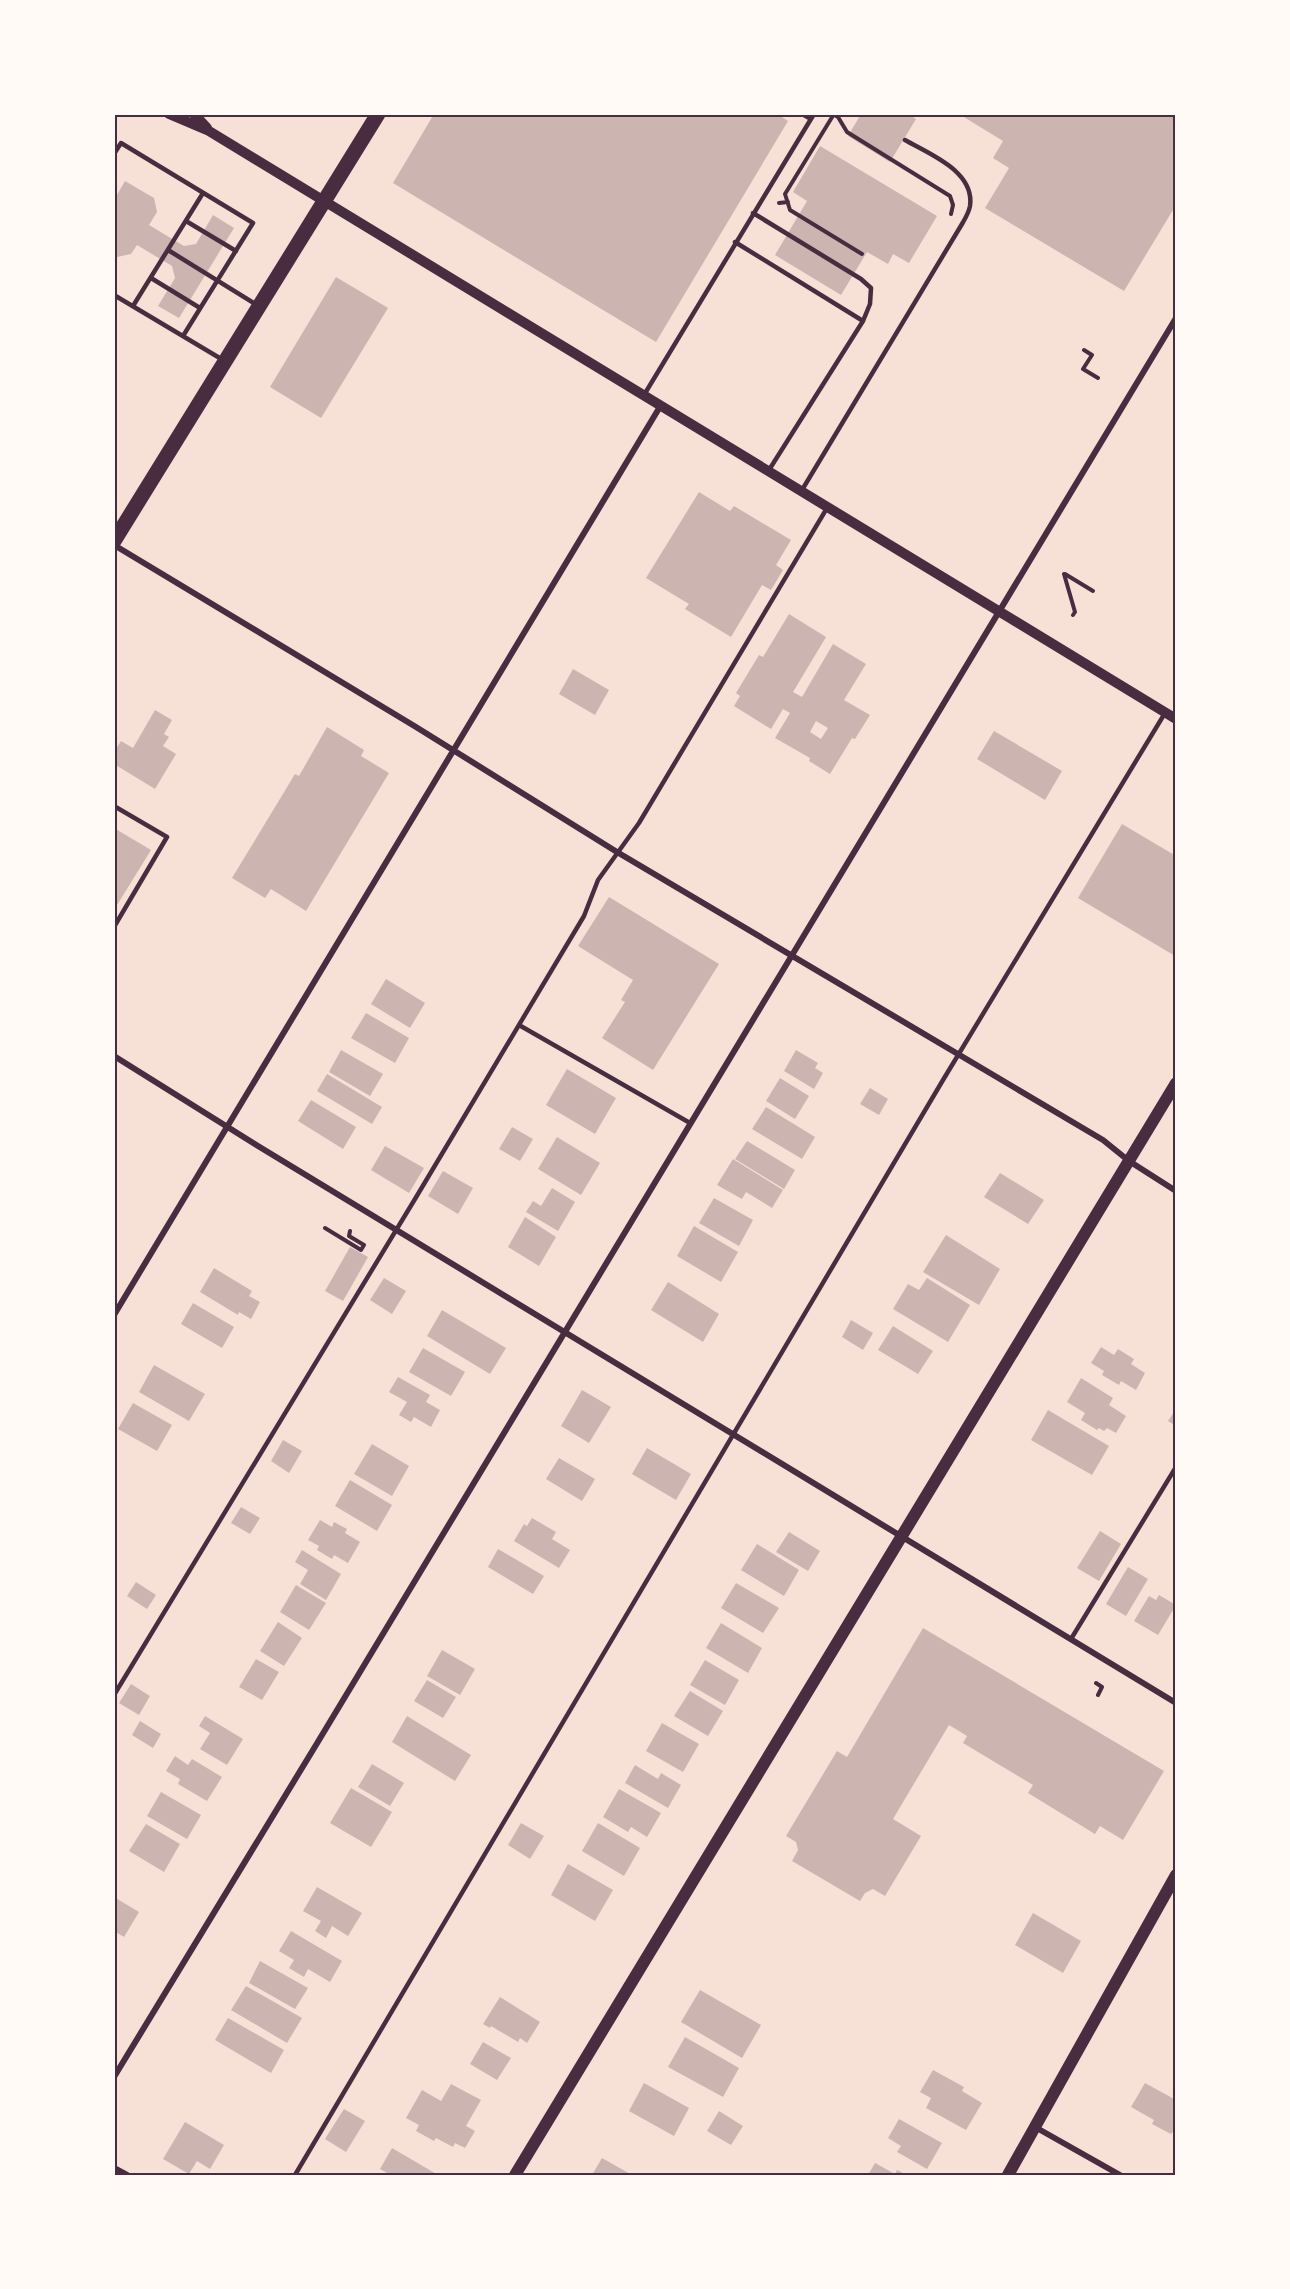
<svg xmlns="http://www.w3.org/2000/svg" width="1290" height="2289" viewBox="0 0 1290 2289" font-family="Karla,sans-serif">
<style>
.building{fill:#ccb4b1;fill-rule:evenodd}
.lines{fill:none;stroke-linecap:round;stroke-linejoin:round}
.path{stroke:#4a2c40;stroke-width:4}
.service{stroke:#4a2c40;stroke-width:4.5}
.minor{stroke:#4a2c40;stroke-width:6}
.tertiary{stroke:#4a2c40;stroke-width:10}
.secondary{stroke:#4a2c40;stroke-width:12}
.primary{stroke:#4a2c40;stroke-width:15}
.neatline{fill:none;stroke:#4a2c40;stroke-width:2}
</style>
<rect width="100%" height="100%" fill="#f7e1d7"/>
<!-- building -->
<path class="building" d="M 434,114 L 777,114 L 788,121 L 656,342 L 393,183 Z
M 861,114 L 908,114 L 916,119 L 890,162 L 848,136 Z
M 959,114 L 1176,114 L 1176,195 L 1173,200 L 1176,201 L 1176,205 L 1124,291 L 985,208 L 1009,168 L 993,158 L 1003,141 Z
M 820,146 L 937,216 L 909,263 L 893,254 L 888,264 L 867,252 L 841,295 L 775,255 L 807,201 L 793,192 Z
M 125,181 L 154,198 L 157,212 L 149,225 L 184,246 L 196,244 L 213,215 L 234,228 L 179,318 L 158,306 L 175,278 L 172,266 L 137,245 L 131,254 L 117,257 L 114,256 L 114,200 Z
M 336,277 L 388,308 L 321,418 L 270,387 Z
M 699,492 L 730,511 L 734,506 L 791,540 L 776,565 L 783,570 L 771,590 L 762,585 L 731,637 L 685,609 L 689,604 L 646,578 Z
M 789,614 L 826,637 L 793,692 L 802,697 L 833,644 L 866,664 L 844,700 L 870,715 L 855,739 L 852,738 L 830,774 L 809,761 L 810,758 L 775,738 L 790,713 L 783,709 L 771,729 L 734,706 L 740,696 L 736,693 L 759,655 L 763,657 ZM 816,721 L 828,728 L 821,739 L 810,732 Z
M 573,669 L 609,690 L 595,715 L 559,694 Z
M 155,710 L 172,720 L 164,734 L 169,737 L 163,746 L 176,754 L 155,789 L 114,764 L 114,752 L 121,741 L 133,748 Z
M 327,727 L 364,750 L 361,756 L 389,773 L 306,911 L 271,889 L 265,898 L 232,878 L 295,774 L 299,776 Z
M 994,731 L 1062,771 L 1045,800 L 977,759 Z
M 1122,824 L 1176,856 L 1175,956 L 1078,898 Z
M 114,828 L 151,850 L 114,910 Z
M 609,897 L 719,964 L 653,1070 L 602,1038 L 625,1002 L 621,1000 L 633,980 L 578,946 Z
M 386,979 L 425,1003 L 410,1028 L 371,1004 Z
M 366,1013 L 409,1038 L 395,1063 L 351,1038 Z
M 341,1050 L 383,1074 L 370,1096 L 329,1072 Z
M 796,1050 L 818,1063 L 815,1068 L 823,1073 L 814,1089 L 784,1071 Z
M 567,1069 L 616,1098 L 595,1134 L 546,1105 Z
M 327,1074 L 382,1107 L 372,1124 L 317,1091 Z
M 780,1078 L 809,1096 L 795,1119 L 766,1101 Z
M 870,1088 L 888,1099 L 879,1115 L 860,1104 Z
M 311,1100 L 356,1127 L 343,1149 L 298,1121 Z
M 766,1107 L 815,1137 L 802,1159 L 752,1129 Z
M 512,1127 L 533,1139 L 520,1161 L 499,1149 Z
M 557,1137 L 600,1163 L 581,1195 L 538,1169 Z
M 747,1141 L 795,1170 L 784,1189 L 735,1159 Z
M 385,1146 L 424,1168 L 409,1193 L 371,1170 Z
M 733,1159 L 783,1190 L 772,1208 L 746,1192 L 742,1199 L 717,1185 Z
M 443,1171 L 473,1188 L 458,1214 L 428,1196 Z
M 1000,1173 L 1044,1200 L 1028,1224 L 984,1197 Z
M 552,1188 L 575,1202 L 558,1231 L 526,1212 L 533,1201 L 541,1206 Z
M 714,1198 L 753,1220 L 739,1246 L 699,1223 Z
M 525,1217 L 556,1237 L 539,1266 L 508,1247 Z
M 694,1226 L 738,1252 L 721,1282 L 677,1256 Z
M 946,1235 L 1000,1269 L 979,1305 L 923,1272 Z
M 350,1247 L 368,1257 L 343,1301 L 325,1291 Z
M 214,1268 L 252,1291 L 249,1296 L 260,1302 L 251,1319 L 239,1312 L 238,1315 L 200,1292 Z
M 384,1278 L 406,1291 L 392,1314 L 370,1300 Z
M 927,1278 L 970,1305 L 948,1342 L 893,1309 L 908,1284 L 919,1290 Z
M 668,1282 L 719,1314 L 703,1342 L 651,1310 Z
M 193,1303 L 234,1327 L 222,1348 L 181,1324 Z
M 442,1310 L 506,1348 L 490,1374 L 427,1336 Z
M 851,1320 L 873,1333 L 863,1350 L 842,1337 Z
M 893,1326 L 933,1351 L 918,1374 L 878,1350 Z
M 1101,1347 L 1114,1355 L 1118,1349 L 1134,1359 L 1131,1364 L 1145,1373 L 1136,1390 L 1121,1381 L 1119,1385 L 1102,1375 L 1104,1371 L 1091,1363 Z
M 423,1348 L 465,1372 L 451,1396 L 409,1372 Z
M 154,1365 L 205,1394 L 189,1421 L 139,1392 Z
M 398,1377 L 430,1395 L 426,1402 L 440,1410 L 431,1427 L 414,1417 L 411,1422 L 399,1415 L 407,1402 L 389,1392 Z
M 1081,1378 L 1113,1398 L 1109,1405 L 1126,1416 L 1116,1433 L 1107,1428 L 1104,1431 L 1099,1428 L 1097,1430 L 1081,1420 L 1085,1413 L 1067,1402 Z
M 582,1390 L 611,1407 L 589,1443 L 561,1426 Z
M 133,1403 L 172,1425 L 157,1451 L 118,1429 Z
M 1176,1409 L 1176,1426 L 1168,1421 Z
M 1048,1410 L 1109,1446 L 1092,1475 L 1031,1440 Z
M 283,1440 L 302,1451 L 289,1473 L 271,1461 Z
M 372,1444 L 409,1466 L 392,1496 L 354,1474 Z
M 647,1448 L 691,1474 L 676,1500 L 632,1474 Z
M 559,1458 L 595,1479 L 582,1501 L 546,1479 Z
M 350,1480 L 392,1505 L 377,1531 L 335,1506 Z
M 241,1507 L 260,1518 L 250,1534 L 231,1523 Z
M 532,1518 L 556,1532 L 552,1539 L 570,1550 L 559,1568 L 514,1541 L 524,1524 L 527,1526 Z
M 320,1520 L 332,1527 L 334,1522 L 347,1529 L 345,1533 L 360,1542 L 348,1563 L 334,1555 L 332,1559 L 317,1550 L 319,1546 L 308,1540 Z
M 1100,1531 L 1121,1544 L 1099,1581 L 1077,1568 Z
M 789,1532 L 820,1551 L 808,1571 L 776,1552 Z
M 757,1544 L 799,1570 L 784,1596 L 741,1570 Z
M 498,1549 L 544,1576 L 533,1594 L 488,1567 Z
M 302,1550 L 341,1574 L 326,1600 L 300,1584 L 308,1570 L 295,1562 Z
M 1128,1567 L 1148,1579 L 1126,1616 L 1106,1604 Z
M 136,1582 L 156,1595 L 147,1609 L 127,1596 Z
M 736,1583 L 779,1608 L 763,1633 L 721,1608 Z
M 296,1585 L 326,1603 L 309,1630 L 280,1612 Z
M 1159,1595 L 1176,1605 L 1158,1635 L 1134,1621 L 1149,1596 L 1156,1600 Z
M 278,1622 L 302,1638 L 284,1666 L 260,1651 Z
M 721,1623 L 762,1648 L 748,1673 L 706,1648 Z
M 923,1628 L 1164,1771 L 1123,1840 L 1100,1826 L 1095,1834 L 1028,1793 L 1033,1785 L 963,1743 L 967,1736 L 949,1725 L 893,1819 L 921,1836 L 885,1896 L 873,1889 L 865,1893 L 860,1901 L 792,1861 L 798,1850 L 796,1842 L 786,1836 L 837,1751 L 847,1757 Z
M 442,1650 L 475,1669 L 460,1695 L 427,1676 Z
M 256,1659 L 279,1672 L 262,1700 L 239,1687 Z
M 705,1660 L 739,1680 L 725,1705 L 690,1685 Z
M 427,1680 L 456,1697 L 443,1718 L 414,1701 Z
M 131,1684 L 150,1696 L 139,1715 L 119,1703 Z
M 690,1691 L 723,1711 L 708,1736 L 674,1716 Z
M 205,1716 L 243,1739 L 227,1765 L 200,1749 L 210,1733 L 199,1726 Z
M 407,1716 L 471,1755 L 455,1781 L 392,1742 Z
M 140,1721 L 161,1734 L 153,1748 L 132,1735 Z
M 662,1723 L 699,1744 L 683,1772 L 646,1751 Z
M 175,1756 L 188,1765 L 192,1759 L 222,1777 L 207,1801 L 178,1784 L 180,1779 L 166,1771 Z
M 372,1764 L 404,1783 L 390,1806 L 358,1787 Z
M 635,1765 L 658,1779 L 661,1773 L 681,1785 L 668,1808 L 625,1783 Z
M 351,1788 L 392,1812 L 371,1847 L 330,1823 Z
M 619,1789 L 661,1813 L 647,1837 L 631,1827 L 628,1832 L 603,1817 Z
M 161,1792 L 201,1815 L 187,1839 L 147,1816 Z
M 521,1823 L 544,1836 L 530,1859 L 508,1845 Z
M 598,1823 L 640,1848 L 624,1876 L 582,1851 Z
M 146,1824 L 180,1844 L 164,1872 L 129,1851 Z
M 568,1864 L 613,1890 L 595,1921 L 551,1895 Z
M 317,1887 L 362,1913 L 348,1936 L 332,1926 L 326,1938 L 315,1931 L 321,1921 L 303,1911 Z
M 114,1897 L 139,1912 L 124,1937 L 114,1931 Z
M 1033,1913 L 1081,1941 L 1063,1973 L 1015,1945 Z
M 291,1931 L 342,1961 L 330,1982 L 308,1969 L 304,1977 L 289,1968 L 294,1960 L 279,1951 Z
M 260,1961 L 308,1988 L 295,2009 L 249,1983 Z
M 246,1986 L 302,2018 L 287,2043 L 231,2010 Z
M 700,1990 L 761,2025 L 742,2058 L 681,2022 Z
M 500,1997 L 540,2022 L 527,2043 L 520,2038 L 518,2042 L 491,2026 L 490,2028 L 483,2024 Z
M 228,2018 L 284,2050 L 271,2073 L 215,2040 Z
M 685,2037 L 739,2068 L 723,2097 L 668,2067 Z
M 483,2042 L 511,2058 L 497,2080 L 470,2064 Z
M 933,2070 L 964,2087 L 962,2091 L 982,2103 L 966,2130 L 926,2108 L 931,2098 L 920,2092 Z
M 644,2083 L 689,2108 L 674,2136 L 629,2111 Z
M 1145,2083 L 1176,2100 L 1176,2128 L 1171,2134 L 1152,2124 L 1154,2120 L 1131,2107 Z
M 451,2084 L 481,2100 L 466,2126 L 475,2131 L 465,2148 L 455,2143 L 453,2147 L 436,2138 L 434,2141 L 416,2131 L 419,2125 L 406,2118 L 422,2090 L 441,2101 Z
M 344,2109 L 365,2121 L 346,2152 L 325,2139 Z
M 719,2111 L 743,2126 L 731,2145 L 707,2131 Z
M 899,2119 L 942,2143 L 927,2169 L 897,2152 L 901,2146 L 888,2138 Z
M 185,2122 L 224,2145 L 210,2169 L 197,2161 L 189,2174 L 163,2159 Z
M 392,2148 L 438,2175 L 391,2175 L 380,2169 Z
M 602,2158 L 632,2175 L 592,2175 Z
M 875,2163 L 895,2174 L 897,2170 L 907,2175 L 868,2175 Z"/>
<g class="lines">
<!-- path -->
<path class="path" d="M 833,114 L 838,117 L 847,132 L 950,196 L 953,205 L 951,214
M 834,114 L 785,194 L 790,210 L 862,254
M 779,203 L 788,202
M 1084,350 L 1092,355 L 1083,369 L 1098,378
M 1064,574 L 1075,612 L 1073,615
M 1065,574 L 1093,591
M 325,1228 L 361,1250
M 350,1231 L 349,1236 L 364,1245 L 361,1250
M 1096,1683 L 1102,1687 L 1098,1695"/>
<!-- service -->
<path class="service" d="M 802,114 L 811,119
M 114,154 L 121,143 L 253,223 L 183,336
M 753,213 L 861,279 L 871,288 L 870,304 L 863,321 L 769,470
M 186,221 L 236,251
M 735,242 L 863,321
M 168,250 L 257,305
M 151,278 L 200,308
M 114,295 L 223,360
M 133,306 L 203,193
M 644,395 L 814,114
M 802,490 L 962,224 C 965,219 969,212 970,206 C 975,171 929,154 905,140
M 114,806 L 167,837 L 114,927
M 519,1025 L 690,1123
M 1071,1639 L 1176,1467
M 114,1695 L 415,1199 L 584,916 L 598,880 L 639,823 L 827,508
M 295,2175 L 943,1080 L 1165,713"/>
<!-- minor -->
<path class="minor" d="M 114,545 L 416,727 L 617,852 L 1103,1140 L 1129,1161 L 1176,1191
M 114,1056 L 258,1146 L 1176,1703
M 114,1315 L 661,405
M 114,2077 L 316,1745 L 1176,318
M 1035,2127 L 1120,2175
M 114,2168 L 127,2175"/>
<!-- tertiary -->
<path class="tertiary" d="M 169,114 L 209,131 L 1176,719
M 194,114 L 207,128"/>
<!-- secondary -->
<path class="secondary" d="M 515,2175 L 1176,1083
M 1008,2175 L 1176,1875"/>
<!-- primary -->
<path class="primary" d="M 114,541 L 378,114"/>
</g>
<!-- border -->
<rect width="1290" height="2289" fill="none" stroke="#fffaf5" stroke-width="231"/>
<rect x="116" y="116" width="1058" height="2058" class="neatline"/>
</svg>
